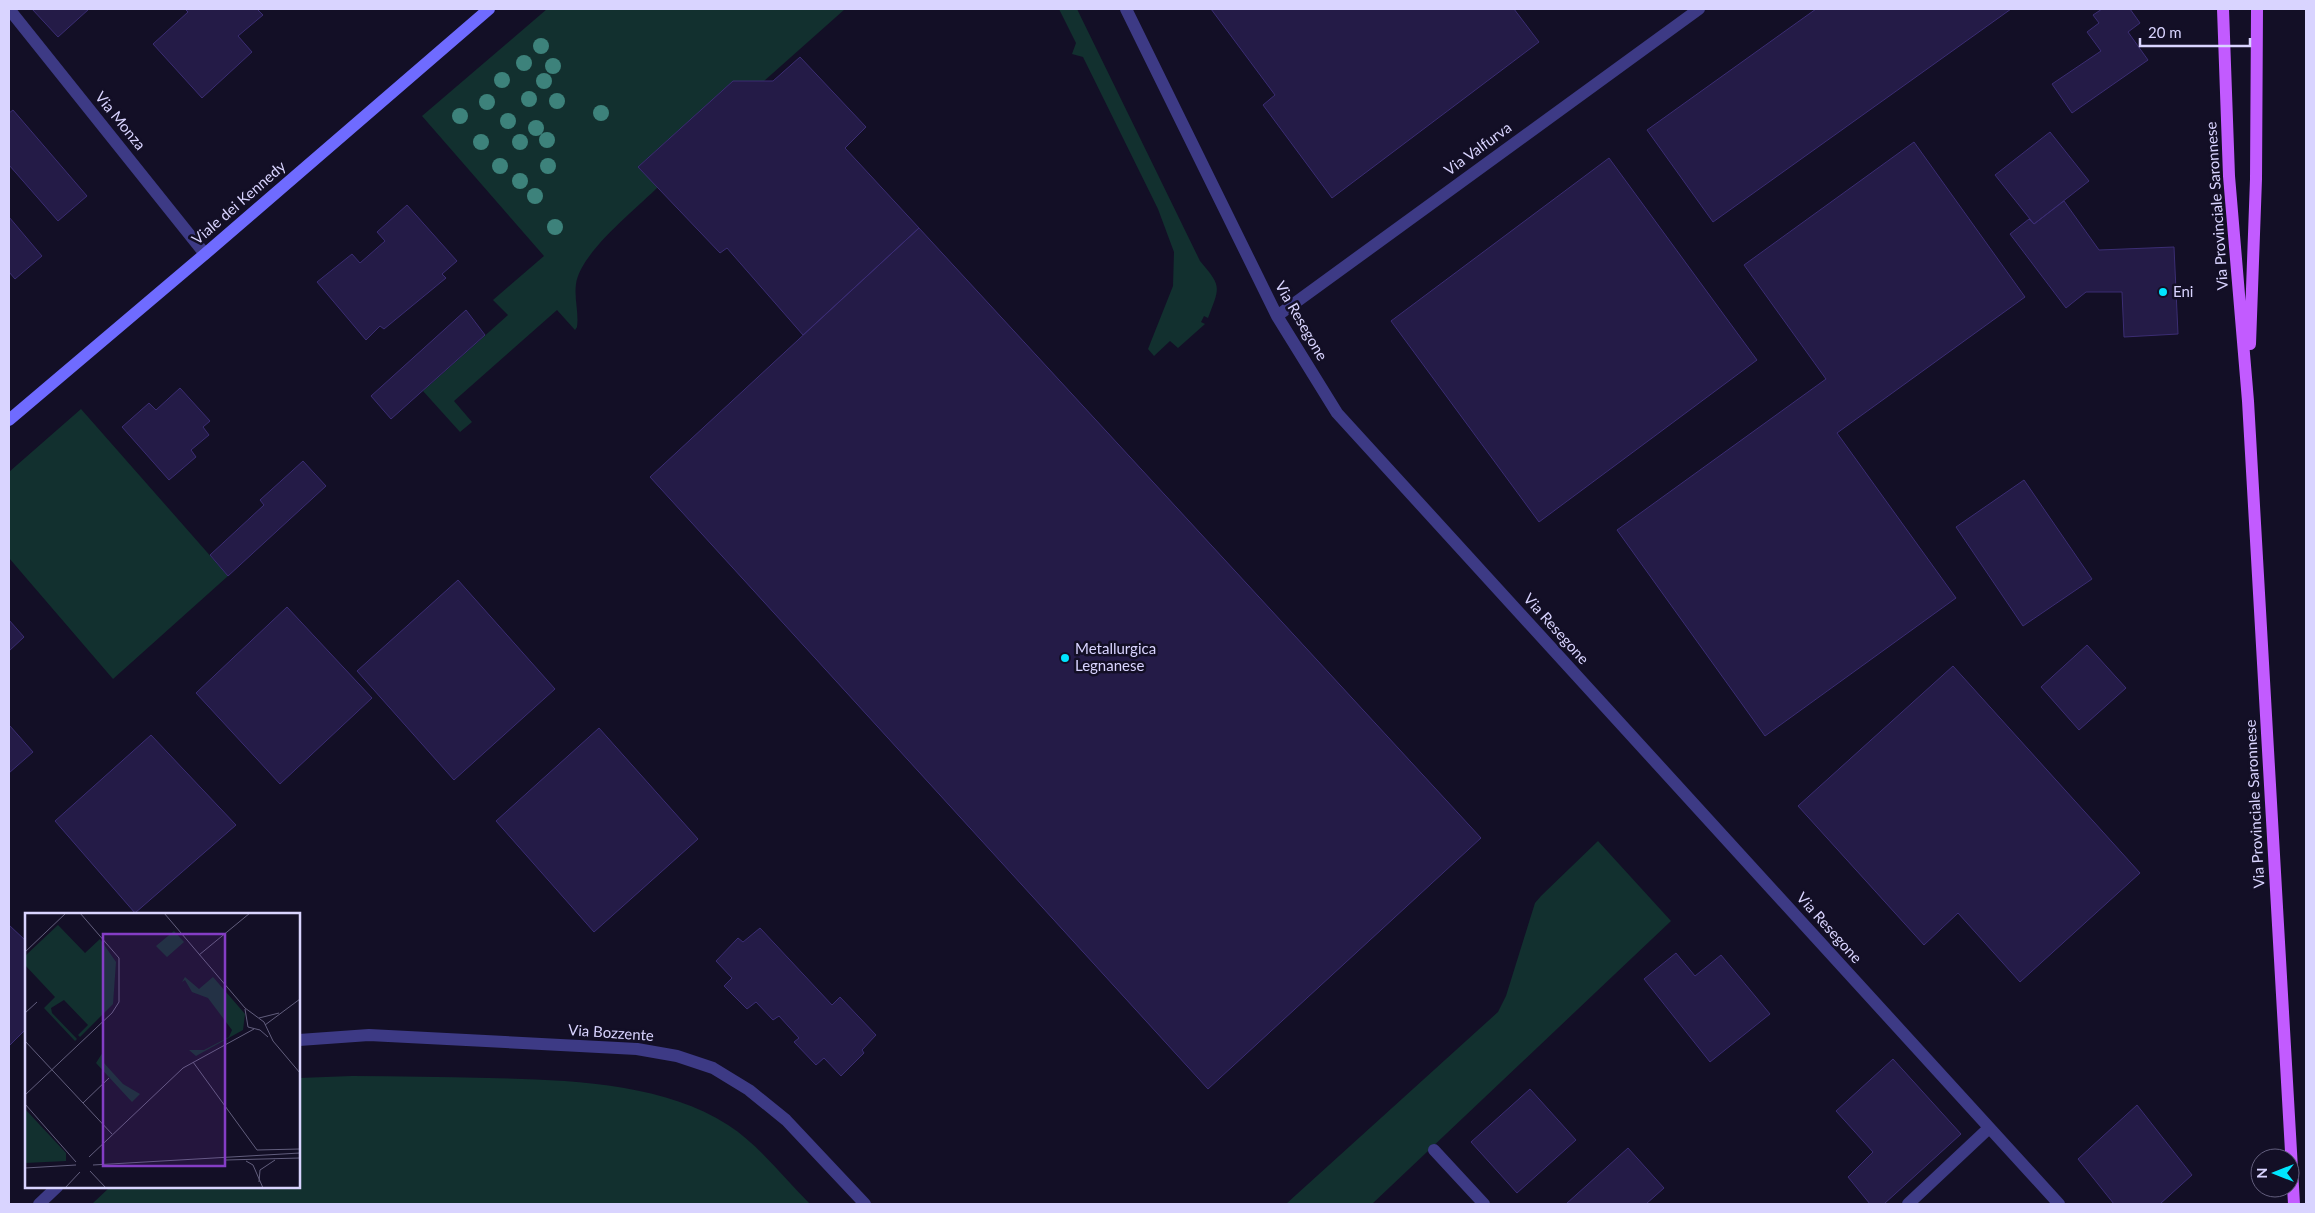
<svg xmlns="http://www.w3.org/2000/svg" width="2315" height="1213" viewBox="0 0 2315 1213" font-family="Lato,sans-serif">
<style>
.green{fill:#12302f}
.building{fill:#241b47;stroke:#3b2d73}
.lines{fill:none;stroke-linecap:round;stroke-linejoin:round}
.street{stroke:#3d3a85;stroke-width:12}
.secondary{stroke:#6f6bff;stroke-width:12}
.primary{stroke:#c25bff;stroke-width:12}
.tree{fill:#3d827b}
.poi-dot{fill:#00e5ff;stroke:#130f26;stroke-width:2}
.labels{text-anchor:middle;stroke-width:5;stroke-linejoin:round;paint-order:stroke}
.street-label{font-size:15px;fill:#d9d4ff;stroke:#130f26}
.poi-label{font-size:15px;fill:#d9d4ff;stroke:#130f26;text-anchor:start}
.inset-road{fill:none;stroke:#625e7d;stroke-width:1}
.view{fill:#843dc5;fill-opacity:0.15;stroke:#843dc5;stroke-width:2.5}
.inset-edge{fill:none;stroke:#d9d4ff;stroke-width:2.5}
</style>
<rect width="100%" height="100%" fill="#130f26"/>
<!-- green -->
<path class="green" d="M 547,9 L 845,9 L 764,81 L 733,81 L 639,166 L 658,187 C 635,210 580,253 576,284 C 574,299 579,312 577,327 L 575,330 L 557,310 L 454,401 L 472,422 L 460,432 L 423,391 L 508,315 L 493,300 L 544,256 L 422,116 Z
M 1059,9 L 1077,9 L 1200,261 C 1222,287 1220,286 1208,318 L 1204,316 L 1201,322 L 1205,324 L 1178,348 L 1170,341 L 1154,356 L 1148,349 L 1173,286 L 1174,252 L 1158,209 L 1083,57 L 1072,54 L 1076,43 Z
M 81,409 L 228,576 L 113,679 L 9,558 L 9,472 Z
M 1598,841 L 1671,921 L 1372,1204 L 1286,1204 L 1498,1012 L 1506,996 L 1535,903 L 1541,896 Z
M 352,1076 C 397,1076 443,1077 488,1078 C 565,1080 662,1082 728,1125 C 759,1145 784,1178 810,1204 L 92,1204 L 110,1187 L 299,1187 L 299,1078 Z"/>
<!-- building -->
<path class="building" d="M 32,9 L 89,9 L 58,37 Z
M 185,9 L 257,9 L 263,15 L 238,36 L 252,52 L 202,98 L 153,44 L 188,12 Z
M 1211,9 L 1514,9 L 1539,42 L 1332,198 L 1263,105 L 1275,95 Z
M 1816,9 L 2011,9 L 1713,222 L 1647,130 Z
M 2102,9 L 2130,9 L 2140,23 L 2128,32 L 2148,60 L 2072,113 L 2052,84 L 2101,51 L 2087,32 L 2099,23 L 2093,15 Z
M 800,57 L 866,127 L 845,148 L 919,228 L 803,335 L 727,248 L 720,253 L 638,167 L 733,81 L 773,81 Z
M 13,110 L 87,196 L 58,221 L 9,165 L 9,113 Z
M 2050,132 L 2089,181 L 2034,224 L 1995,175 Z
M 1914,142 L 2025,297 L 1837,433 L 1956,598 L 1765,736 L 1617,530 L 1826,379 L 1744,265 Z
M 1609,158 L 1757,360 L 1539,522 L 1391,321 Z
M 2064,201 L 2099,250 L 2174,247 L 2178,334 L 2124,337 L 2122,292 L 2086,292 L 2066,308 L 2010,234 L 2029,219 L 2034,224 Z
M 407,205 L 457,261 L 442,274 L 446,278 L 384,329 L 380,326 L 366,340 L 317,282 L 352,254 L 360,263 L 385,241 L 377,232 Z
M 9,217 L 42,256 L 15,279 L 9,272 Z
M 919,228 L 1481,838 L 1208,1089 L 650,477 Z
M 466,310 L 485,335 L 391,419 L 371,396 Z
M 180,388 L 210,421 L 203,427 L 209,435 L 191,450 L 196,457 L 169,480 L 122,427 L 149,403 L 156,410 Z
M 303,461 L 326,486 L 228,576 L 210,555 L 264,505 L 260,500 Z
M 2024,480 L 2092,579 L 2023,626 L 1956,527 Z
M 458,580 L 555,689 L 454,780 L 357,671 Z
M 287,607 L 372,698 L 280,784 L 196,693 Z
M 9,620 L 24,637 L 9,651 Z
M 2087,645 L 2126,688 L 2079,730 L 2041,687 Z
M 1953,666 L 2140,873 L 2020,982 L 1958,913 L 1924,945 L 1798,806 Z
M 10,726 L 33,752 L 9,773 L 9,728 Z
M 599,728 L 698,839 L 594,932 L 496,821 Z
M 151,735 L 236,825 L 135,913 L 55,821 Z
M 9,925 L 26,941 L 26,1029 L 9,1046 Z
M 760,928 L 832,1005 L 840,997 L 876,1035 L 862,1050 L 864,1053 L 841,1076 L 824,1058 L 816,1065 L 794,1042 L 799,1038 L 779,1016 L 773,1020 L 756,1002 L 747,1009 L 724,986 L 732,978 L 716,961 L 738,938 L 743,942 Z
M 1676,953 L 1695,976 L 1721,955 L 1770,1014 L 1710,1062 L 1644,979 Z
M 1893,1059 L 1961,1134 L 1884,1204 L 1870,1204 L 1848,1177 L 1873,1152 L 1836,1111 Z
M 1530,1089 L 1576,1140 L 1517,1193 L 1471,1142 Z
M 2137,1105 L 2192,1175 L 2160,1204 L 2114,1204 L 2078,1159 Z
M 1628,1148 L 1664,1188 L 1646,1204 L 1566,1204 Z"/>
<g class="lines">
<!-- street -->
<path class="street" d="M 9,9 L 205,254
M 1126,9 L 1277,316 L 1337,413 L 2059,1204
M 1277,316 L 1699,9
M 299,1040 L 369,1035 L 637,1049 L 677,1056 L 713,1068 L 749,1090 L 786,1120 L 865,1204
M 1434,1150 L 1484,1204
M 39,1204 L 57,1187
M 1908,1204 L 1989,1128"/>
<!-- secondary -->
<path class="secondary" d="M 9,420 L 205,254 L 489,9"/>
<!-- primary -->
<path class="primary" d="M 2223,9 L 2229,176 L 2248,401 L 2294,1204
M 2250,344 L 2256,179 L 2257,9"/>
</g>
<!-- trees -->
<g class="tree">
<circle cx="541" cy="46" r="8"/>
<circle cx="524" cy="63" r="8"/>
<circle cx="553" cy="66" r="8"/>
<circle cx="502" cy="80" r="8"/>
<circle cx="544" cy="81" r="8"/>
<circle cx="529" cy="99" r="8"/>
<circle cx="557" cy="101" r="8"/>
<circle cx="487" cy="102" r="8"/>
<circle cx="601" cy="113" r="8"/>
<circle cx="460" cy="116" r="8"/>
<circle cx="508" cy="121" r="8"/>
<circle cx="536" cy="128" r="8"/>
<circle cx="547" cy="140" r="8"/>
<circle cx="481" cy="142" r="8"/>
<circle cx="520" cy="142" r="8"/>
<circle cx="500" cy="166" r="8"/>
<circle cx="548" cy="166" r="8"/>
<circle cx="520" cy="181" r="8"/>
<circle cx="535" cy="196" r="8"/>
<circle cx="555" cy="227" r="8"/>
</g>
<!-- markers -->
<g class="poi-dot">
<circle cx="2163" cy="292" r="5"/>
<circle cx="1065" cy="658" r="5"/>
</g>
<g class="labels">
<!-- street labels -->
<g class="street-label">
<text transform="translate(120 121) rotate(51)" y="5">Via Monza</text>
<text transform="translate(1478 149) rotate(-36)" y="5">Via Valfurva</text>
<text transform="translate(239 203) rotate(-41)" y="5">Viale dei Kennedy</text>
<text transform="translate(2217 206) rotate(-94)" y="5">Via Provinciale Saronnese</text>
<text transform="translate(1301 321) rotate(60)" y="5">Via Resegone</text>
<text transform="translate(1556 629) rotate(48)" y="5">Via Resegone</text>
<text transform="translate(2255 804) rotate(-93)" y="5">Via Provinciale Saronnese</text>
<text transform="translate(1829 928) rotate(48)" y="5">Via Resegone</text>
<text transform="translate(611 1033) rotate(4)" y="5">Via Bozzente</text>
</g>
<!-- poi labels -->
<g class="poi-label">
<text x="2173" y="297">Eni</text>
<text x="1075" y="654">Metallurgica<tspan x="1075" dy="17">Legnanese</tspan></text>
</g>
</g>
<!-- overview -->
<g transform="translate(25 913)">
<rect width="275" height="275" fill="#130f26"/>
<path d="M 33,12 L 60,40 L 75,26 L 91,49 L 88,91 L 55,124 L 53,122 L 63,112 L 39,87 L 26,95 L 27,100 L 52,126 L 50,128 L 19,95 L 30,84 L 0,52 L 0,43 ZM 149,18 L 159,29 L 142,44 L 131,33 ZM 160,64 L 174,76 L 188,64 L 220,101 L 218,117 L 171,143 L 164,137 L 179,137 L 204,124 L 207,117 L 183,85 L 167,79 L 160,67 L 157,69 ZM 78,139 L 78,149 L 98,171 L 115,181 L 107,189 L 71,150 ZM 0,196 L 41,240 L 41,248 L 0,250 Z" fill="#12302f"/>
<path class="inset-road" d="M 139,0 L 220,95 L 239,109 L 248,128 L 275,160M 0,39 L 41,0M 174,42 L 225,0M 220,96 L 223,114 L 235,117 L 243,124M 0,100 L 12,89M 234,105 L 254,100M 240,112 L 275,86M 0,128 L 87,221M 168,149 L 232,237 L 275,236M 0,182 L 87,100 L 94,89 L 94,45 L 55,0M 58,190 L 84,165M 0,191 L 51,249M 64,244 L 158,155 L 229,116M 201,247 L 275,245M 221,248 L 228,252 L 238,275M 68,252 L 275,240M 0,255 L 51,252M 65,258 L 81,275M 234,269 L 235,257 L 250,247M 40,275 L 55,259"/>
<path class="view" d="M 78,21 L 200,21 L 200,253 L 78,253 Z"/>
<rect width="275" height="275" class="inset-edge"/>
</g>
<!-- border -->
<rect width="2315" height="1213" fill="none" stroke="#d9d4ff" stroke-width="20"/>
<!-- north arrow -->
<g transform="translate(2275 1173) rotate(270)"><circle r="24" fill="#130f26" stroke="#625e7d"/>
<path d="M0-4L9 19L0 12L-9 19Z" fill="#00e5ff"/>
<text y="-8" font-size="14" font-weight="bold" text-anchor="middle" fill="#d9d4ff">N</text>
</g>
<!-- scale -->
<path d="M2140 38v8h110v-8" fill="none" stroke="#d9d4ff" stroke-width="2.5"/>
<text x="2148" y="38" font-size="15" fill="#d9d4ff" stroke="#130f26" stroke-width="4" paint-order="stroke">20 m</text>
</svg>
